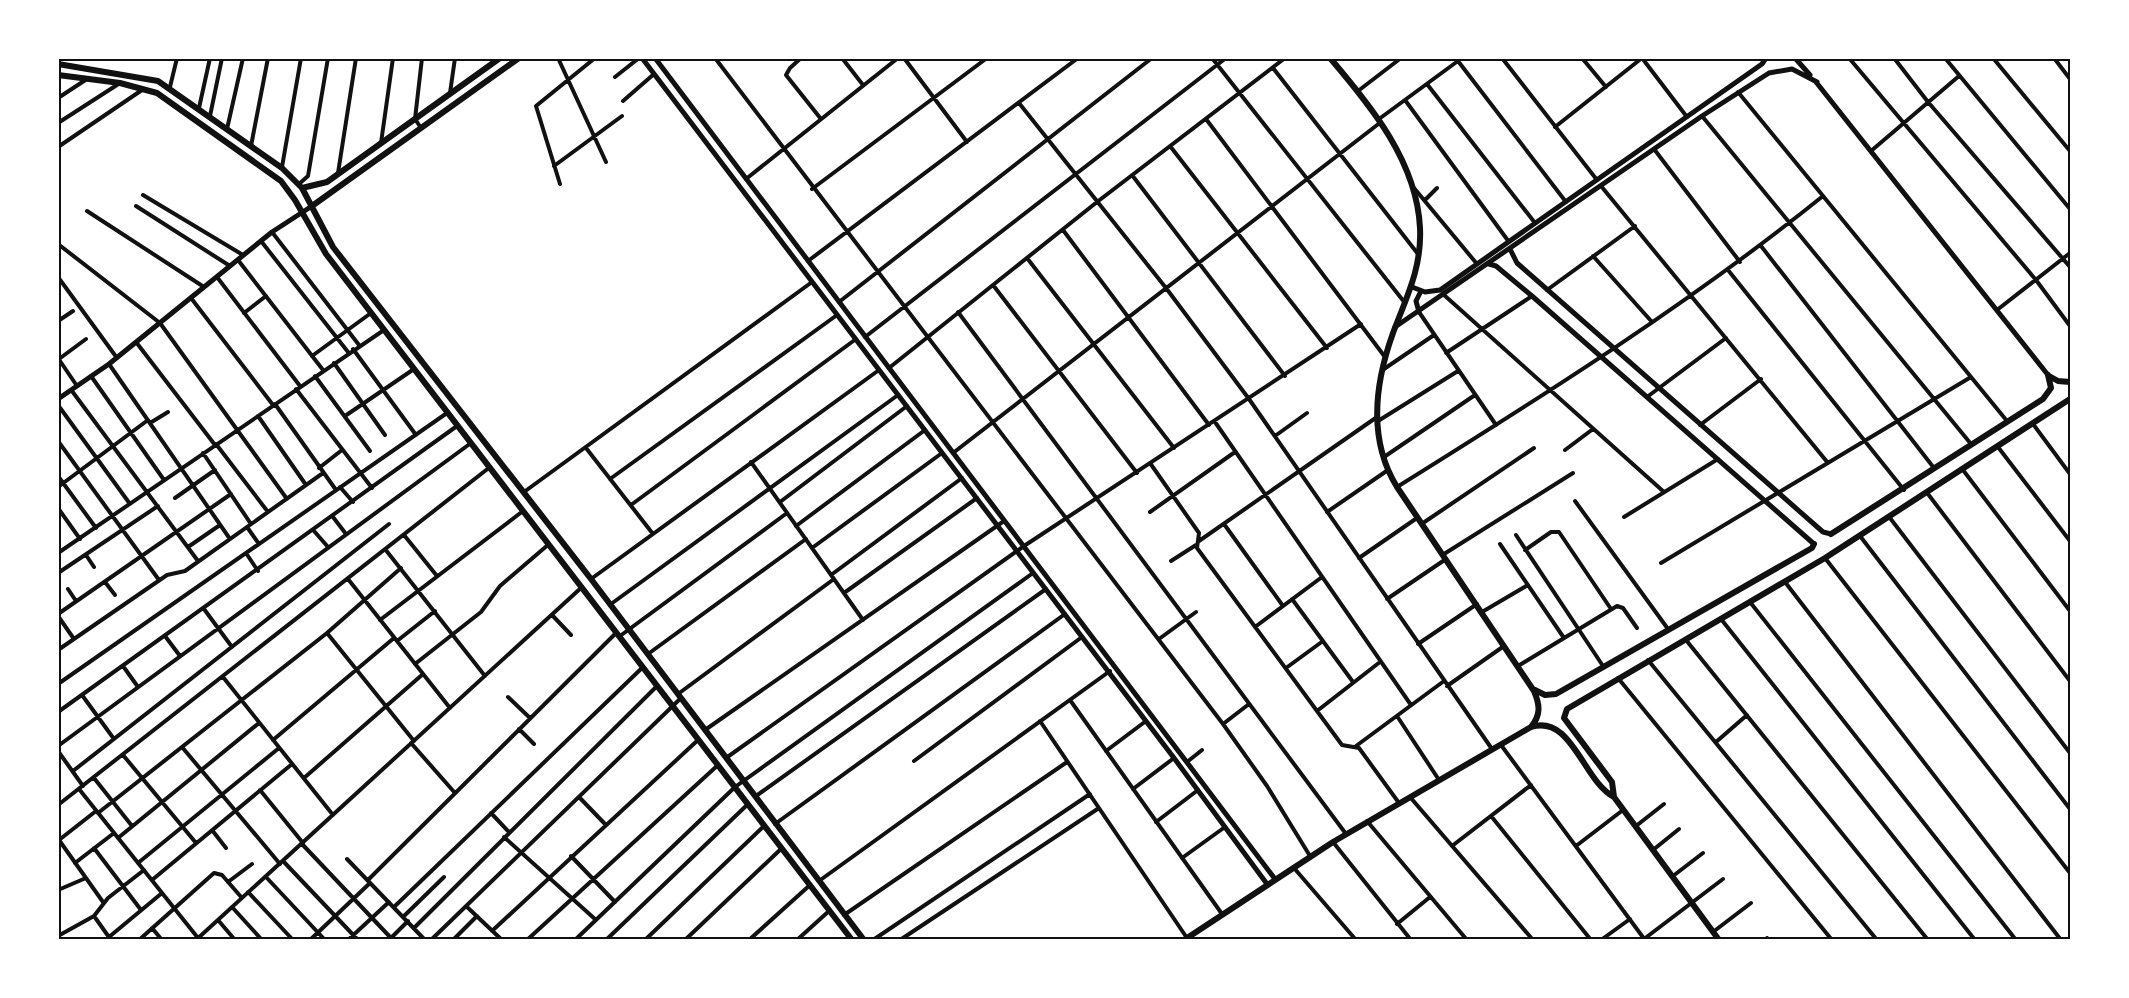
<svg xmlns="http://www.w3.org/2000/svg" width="2129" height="998" viewBox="0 0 2129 998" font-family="Overpass,sans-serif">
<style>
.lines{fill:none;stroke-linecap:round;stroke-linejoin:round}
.minor{stroke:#111;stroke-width:4}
.tertiary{stroke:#111;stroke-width:5}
.secondary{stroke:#111;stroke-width:6}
.neatline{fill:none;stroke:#111;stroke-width:2}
</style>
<rect width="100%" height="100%" fill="#fff"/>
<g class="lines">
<!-- minor -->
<path class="minor" d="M 558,58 L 606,162
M 715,58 L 1223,724 L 1267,786 L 1310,856
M 801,58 L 790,68 L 786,75 L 821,119
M 842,58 L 863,85
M 904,58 L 967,142
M 1212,58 L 1405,303
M 1502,58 L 1597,180
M 1582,58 L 1606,87
M 1642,58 L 1687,117
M 1849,58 L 2036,280 L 2070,326
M 1894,58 L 1928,102 L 2070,267
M 1945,58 L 2070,209
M 1993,58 L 2070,151
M 2054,58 L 2070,79
M 1458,61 L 1566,202
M 1273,68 L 1418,254
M 615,77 L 639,58
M 1427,84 L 1535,223
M 170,87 L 177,58
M 1358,91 L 1401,58
M 1738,92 L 2007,421
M 450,93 L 455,58
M 58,98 L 87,79
M 1405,100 L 1509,242
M 623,101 L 654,74
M 1019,103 L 1166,288 L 1249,399 L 1492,749
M 199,108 L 210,58
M 210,116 L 222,58
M 1702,116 L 1971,444
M 1206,119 L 1385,357
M 1379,119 L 1462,58
M 58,123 L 120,83
M 1555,127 L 1642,58
M 421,128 L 415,119 L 422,58
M 227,129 L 243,58
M 381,143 L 393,58
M 251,146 L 268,58
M 1170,146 L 1327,348
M 58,147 L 142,90
M 1654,149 L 1740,262
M 1871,151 L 1959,76
M 554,166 L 622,116
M 282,167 L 301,58
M 338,173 L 356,58
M 1132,175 L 1285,376
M 746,179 L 898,58
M 299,184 L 308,176 L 328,58
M 560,184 L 536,106 L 595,58
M 1601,186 L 1828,463
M 1414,188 L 1477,264
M 812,189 L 987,58
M 143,195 L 243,255
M 1425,200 L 1437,188
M 136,206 L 230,266
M 87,211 L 204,287
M 1063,230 L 1209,425
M 272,232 L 359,345
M 261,241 L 348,352
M 58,244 L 160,323 L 287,499
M 1761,246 L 1934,468
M 1593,256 L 1652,322
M 1027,258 L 1174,448
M 238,260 L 323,370
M 808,261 L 1078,58
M 1728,270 L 1904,490
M 58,277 L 117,358
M 217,277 L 300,386
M 993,285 L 1137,473
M 1547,290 L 1635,226
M 1444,295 L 1664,492
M 191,298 L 273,405
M 839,302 L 1152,58
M 1997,310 L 2070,253
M 958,312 L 1346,834
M 1419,312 L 1496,425
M 244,313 L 266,296
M 58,321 L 73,311
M 865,337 L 1226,58
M 136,342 L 215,445
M 353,349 L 416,435
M 1446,353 L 1532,296
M 312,356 L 371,313
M 58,358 L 77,386
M 59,359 L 86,339
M 334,363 L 385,435
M 109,364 L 230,539
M 889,368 L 1097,202 L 1285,58
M 1384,369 L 1434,335
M 91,376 L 164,480
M 315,376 L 370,451
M 296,389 L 372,488
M 72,391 L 198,561
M 1647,397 L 1726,338
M 275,404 L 336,490
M 58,405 L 130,504
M 258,416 L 306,485
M 345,416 L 414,369
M 1378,421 L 1458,371
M 1215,422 L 1411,705
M 150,423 L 168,412
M 2033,424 L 2070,474
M 1700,425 L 1761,379
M 1275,436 L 1307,413
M 58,441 L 159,580
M 216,444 L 268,512
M 1998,447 L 2070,541
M 586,448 L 653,534
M 1565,450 L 1593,429
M 203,453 L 251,524
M 953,453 L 1381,122
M 1384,457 L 1475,395
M 751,462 L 863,620
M 1150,463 L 1199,533 L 1197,548 L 1342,745 L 1359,748 L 1399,803
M 319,468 L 342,450
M 1963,470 L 2070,611
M 58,476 L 96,528
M 610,479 L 837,315
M 58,487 L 148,420
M 340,487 L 353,502
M 1397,487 C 1543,396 1689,304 1823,196
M 524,492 L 812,282
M 1928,494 L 2070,681
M 175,498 L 215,470
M 1575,501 L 1668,629
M 780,502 L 907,406
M 631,505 L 856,339
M 58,508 L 80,539
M 1150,512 L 1235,452
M 1327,512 L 1388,470
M 333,517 L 346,534
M 1624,517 L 1718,459
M 1890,518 L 2070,753
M 1423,523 L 1534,448
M 1224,524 L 1283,606
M 796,526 L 925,430
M 247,527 L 259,544
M 314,531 L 328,547
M 404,535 L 437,576
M 1516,535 L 1603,666
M 1860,536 L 2070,809
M 1199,541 L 1377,417
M 1500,544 L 1564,638
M 188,547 L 220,525
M 812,548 L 942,453
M 385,549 L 485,676
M 1525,550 L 1551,532 L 1559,532 L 1611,609
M 58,553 L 384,330
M 246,553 L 258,571
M 1444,554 L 1573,473
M 86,555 L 94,567
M 1359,558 L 1417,518
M 1825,558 L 2070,873
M 1171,561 L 1196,545
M 1661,563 L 1971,377
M 58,573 L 158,506
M 831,575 L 962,478
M 348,579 L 450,708
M 591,579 L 879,370
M 105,582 L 115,595
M 1785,582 L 2061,940
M 68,589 L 76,601
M 844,593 L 977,498
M 1292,599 L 1353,682
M 1387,599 L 1446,559
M 1750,602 L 2016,940
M 611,604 L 898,395
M 204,609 L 232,647
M 1482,612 L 1528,585
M 58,614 L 231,494
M 552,615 L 571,635
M 58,616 L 74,639
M 1721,619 L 1975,940
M 380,620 L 523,511
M 1255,627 L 1322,577
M 327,633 L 414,741
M 165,636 L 180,656
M 620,636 L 787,513
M 1159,639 L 1196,612
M 1686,640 L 1928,940
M 397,641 L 435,611
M 1418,644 L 1477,604
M 58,650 L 167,575 L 185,571 L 323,473
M 648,654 L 806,539
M 1648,660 L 1877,940
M 415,664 L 481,612 L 500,586 L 549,544
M 123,666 L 138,687
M 1518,666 L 1617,606 L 1623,608 L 1637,628
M 1286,668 L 1323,641
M 223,677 L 333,815
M 1618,678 L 1832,940
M 58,684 L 447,413
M 1447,686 L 1504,646
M 678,694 L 834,579
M 82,695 L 114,739
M 508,697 L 530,718
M 1070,700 L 1222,914
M 1317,711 L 1380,662
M 58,712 L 457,426
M 1397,716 L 1439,780
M 1040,721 L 1187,938
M 1223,724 L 1249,704
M 519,729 L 534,744
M 705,730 L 1004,521
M 273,740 L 394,638
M 1716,742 L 1747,715
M 411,743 L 455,793
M 1501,745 L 1645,940
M 58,746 L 471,443
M 1356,746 L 1444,681
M 182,747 L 280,864
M 58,751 L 83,786
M 1106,751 L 1146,721
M 123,755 L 196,843
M 726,758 L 1024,546 L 1361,324
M 914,761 L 1082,637
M 1187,762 L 1202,750
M 73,771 L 389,524
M 94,778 L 132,826
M 304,778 L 423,674
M 79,789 L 198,938
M 1133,789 L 1174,758
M 260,790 L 303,843
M 756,796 L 1046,589
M 579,797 L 605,824
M 1410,797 L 1533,940
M 58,805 L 490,467
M 96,811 L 59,840 L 103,902
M 98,813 L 327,633 L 401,568
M 491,813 L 509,832
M 1491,816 L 1591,940
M 1367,821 L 1467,940
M 1156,822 L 1198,790
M 775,824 L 1065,614
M 1636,826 L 1664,804
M 212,830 L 226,848
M 504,837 L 596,920
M 118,838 L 259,723
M 1333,842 L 1411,940
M 302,844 L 391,938
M 1452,846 L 1531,785
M 1576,846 L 1623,810
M 94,848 L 141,910
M 1653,850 L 1679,829
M 571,856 L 615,902
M 1182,858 L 1225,827
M 347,859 L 425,940
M 283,861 L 358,940
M 75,863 L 114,833
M 138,863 L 279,748
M 1294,868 L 1356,940
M 1673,876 L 1703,853
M 266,877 L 325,940
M 152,880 L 292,764
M 368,880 L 616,633
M 819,881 L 1110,671
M 228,882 L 252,864
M 58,890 L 86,878
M 248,892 L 293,940
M 466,906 L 502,940
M 232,907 L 262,940
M 394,907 L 643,667
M 844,915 L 1067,762
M 94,916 L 111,940
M 403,917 L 444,877
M 218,920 L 235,940
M 1397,924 L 1430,897
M 152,928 L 162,940
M 414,928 L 657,686
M 492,931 L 698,740
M 1713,932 L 1751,903
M 58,936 L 94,916 L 108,898 L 144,870
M 109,937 L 162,893
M 1767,938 L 1768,940
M 1644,939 L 1723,879
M 139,940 L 214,873 L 222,875 L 242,898
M 196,940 L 582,587
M 310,940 L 370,883
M 348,940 L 389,902
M 389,940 L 408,921
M 431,940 L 681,698
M 453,940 L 477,916
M 527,940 L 718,765
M 575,940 L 735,787 L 1033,573
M 606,940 L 747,805
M 645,940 L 764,826
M 685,940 L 782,848
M 749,940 L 810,885
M 797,940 L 829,911
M 873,940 L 1090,794
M 900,940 L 1099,808
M 1601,940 L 1630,919"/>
<!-- tertiary -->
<path class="tertiary" d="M 642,58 L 1174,758 L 1267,884
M 655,58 L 1275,879
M 1795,58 L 1810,75
M 1816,82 L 2048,375
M 1510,249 L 1517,263 L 1823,532 L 1831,534
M 1489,264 L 1496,266 L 1532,296 L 1814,544
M 1412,287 L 1425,292 L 1440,290 L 1762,64 L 1766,58
M 1419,312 L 1416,301 L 1421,291
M 1395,327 L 1702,116 L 1769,73 L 1792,69 L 1817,82
M 58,399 L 109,364 L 272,232 L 312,206
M 58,936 L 59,940"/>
<!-- secondary -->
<path class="secondary" d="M 1330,58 C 1371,106 1417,162 1420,228 C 1422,268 1406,298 1393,333 C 1375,383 1368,440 1397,487 L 1534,691 C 1540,705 1541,715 1531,727
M 58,64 L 158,81 L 282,168 L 302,188 L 333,247 L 591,579 L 864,940
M 58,75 L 120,83 L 157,93 L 281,181 L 295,200 L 326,254 L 852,940
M 302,188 L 327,182 L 500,58
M 312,206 L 519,58
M 2049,376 L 2058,381 L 2070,382
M 1831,534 L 2043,399 L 2051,388 L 2048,375
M 1535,690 L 1545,695 L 1556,694 L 1812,548 L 1814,544
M 1614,797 L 1612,782 L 1564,718 L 1567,709 L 1825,558 L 2070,399
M 1184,940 L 1333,842 L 1531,727 C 1572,714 1583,781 1614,797 L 1719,940"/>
</g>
<!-- border -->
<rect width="2129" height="998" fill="none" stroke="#ffffff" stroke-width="120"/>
<rect x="60" y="60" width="2009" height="878" class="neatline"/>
</svg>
